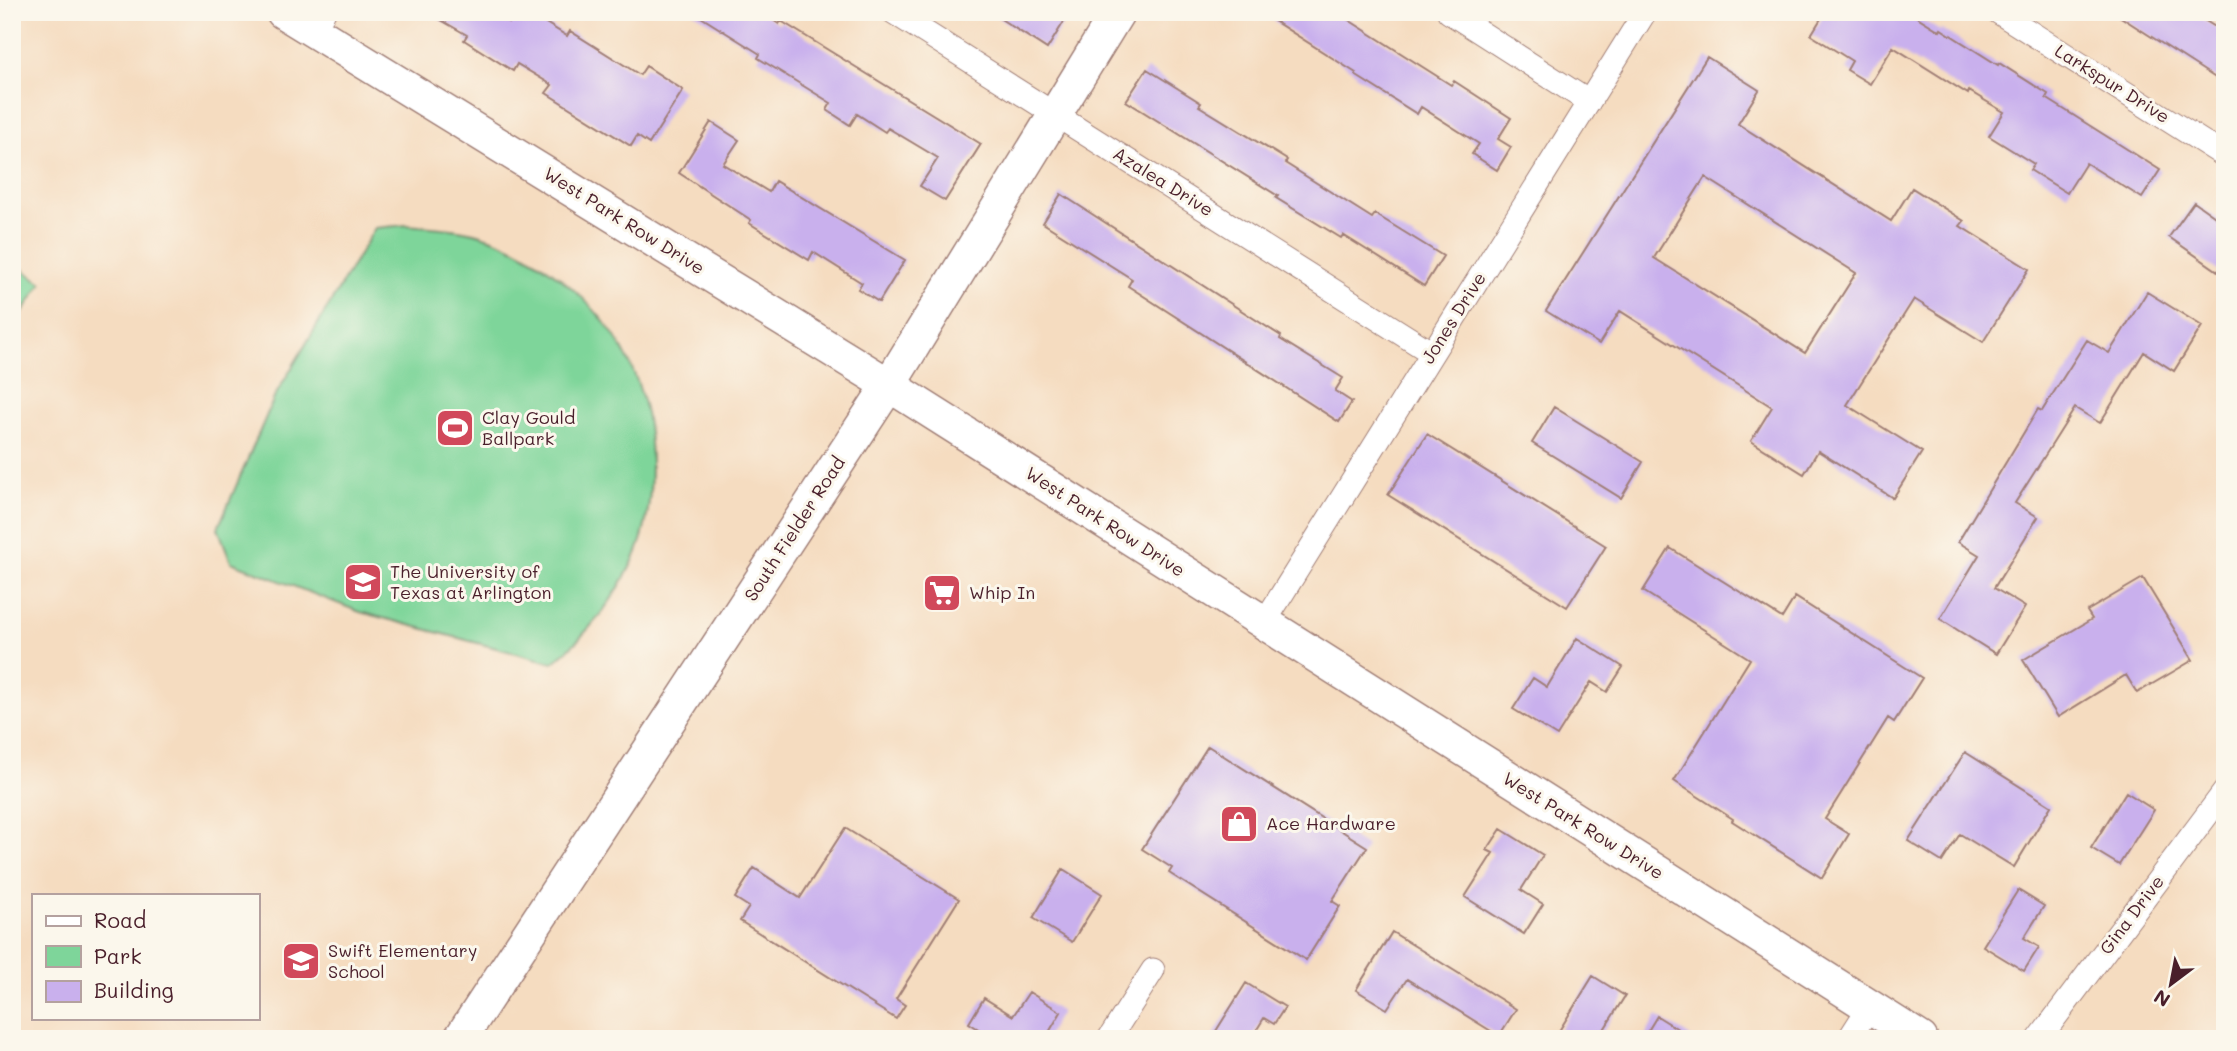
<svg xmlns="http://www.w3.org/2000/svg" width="2237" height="1051" viewBox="0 0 2237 1051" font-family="Mali,sans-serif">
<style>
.green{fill:#7ed59a;stroke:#647a62;stroke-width:2}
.building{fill:#c9b0ed;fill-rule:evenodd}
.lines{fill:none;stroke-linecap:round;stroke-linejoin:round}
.minor-casing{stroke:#a07e76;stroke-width:25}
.secondary-casing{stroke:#a07e76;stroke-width:36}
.minor{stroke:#fff;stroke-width:23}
.secondary{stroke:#fff;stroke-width:33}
.labels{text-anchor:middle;stroke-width:6;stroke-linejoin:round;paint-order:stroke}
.street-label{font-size:18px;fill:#4a1f2b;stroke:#fbf7ec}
.poi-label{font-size:18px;fill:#4a1f2b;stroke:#fbf7ec;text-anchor:start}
</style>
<rect width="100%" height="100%" fill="#fbf7ec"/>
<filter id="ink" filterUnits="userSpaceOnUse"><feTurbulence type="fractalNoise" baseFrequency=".0143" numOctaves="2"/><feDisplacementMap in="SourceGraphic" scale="14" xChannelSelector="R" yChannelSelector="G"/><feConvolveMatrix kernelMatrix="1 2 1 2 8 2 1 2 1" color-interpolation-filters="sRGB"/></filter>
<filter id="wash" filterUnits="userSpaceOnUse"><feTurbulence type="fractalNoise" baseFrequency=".00686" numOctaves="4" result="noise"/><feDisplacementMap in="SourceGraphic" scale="28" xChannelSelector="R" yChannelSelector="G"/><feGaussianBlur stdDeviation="1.57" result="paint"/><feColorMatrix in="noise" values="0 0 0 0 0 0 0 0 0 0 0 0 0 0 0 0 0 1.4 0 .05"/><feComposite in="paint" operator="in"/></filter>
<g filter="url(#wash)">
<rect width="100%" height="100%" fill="#f5dcc0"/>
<!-- green -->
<path class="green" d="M 407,225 C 431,227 457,228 481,235 C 543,254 610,311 634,373 C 646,403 651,434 651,466 C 651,497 647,531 634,559 C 615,600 588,634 553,663 L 360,612 L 231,562 L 218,528 L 275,396 L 375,228 Z
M 12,262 L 42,283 L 12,329 Z"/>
<g id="blocks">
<!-- building -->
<path class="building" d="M 427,12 L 492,12 L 509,23 L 515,12 L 528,12 L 567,36 L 570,31 L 640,75 L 646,66 L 683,90 L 649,144 L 637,136 L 631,146 L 546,93 L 552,85 L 517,64 L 513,71 L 464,40 L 467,35 Z
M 693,12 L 761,12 L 779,24 L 781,21 L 981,144 L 945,201 L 920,186 L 938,158 L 888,128 L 885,132 L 857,114 L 850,125 L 827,110 L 831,103 L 758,58 L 760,54 Z
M 990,12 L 1070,12 L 1047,49 Z
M 1260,12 L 1336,12 L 1451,85 L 1454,81 L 1511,118 L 1498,139 L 1511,147 L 1497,170 L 1472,154 L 1479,144 L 1421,107 L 1417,114 L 1355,75 L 1356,73 Z
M 1825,12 L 1909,12 L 1940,31 L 1941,29 L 1998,65 L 1999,63 L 2048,94 L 2046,98 L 2160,170 L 2142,198 L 2086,163 L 2067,193 L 2030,170 L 2034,164 L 1989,136 L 2004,112 L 1969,91 L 1968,94 L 1893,47 L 1870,84 L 1847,70 L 1852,61 L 1811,35 Z
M 2113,12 L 2191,12 L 2225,33 L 2225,67 L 2217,79 Z
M 1707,57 L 1759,90 L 1738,124 L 1891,221 L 1912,188 L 1964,221 L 1960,226 L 2029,269 L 1983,342 L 1914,299 L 1847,405 L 1922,452 L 1893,498 L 1818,451 L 1804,474 L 1751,441 L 1772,407 L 1620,311 L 1599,344 L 1546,311 ZM 1705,177 L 1856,273 L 1805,353 L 1654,258 Z
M 1147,69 L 1201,103 L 1199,106 L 1287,160 L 1285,163 L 1372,218 L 1375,214 L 1443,256 L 1424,286 L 1343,235 L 1341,238 L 1276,198 L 1278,196 L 1126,101 Z
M 711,122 L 739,140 L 723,164 L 769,192 L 775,181 L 905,260 L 879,302 L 858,289 L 862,283 L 813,252 L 809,260 L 749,223 L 751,220 L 679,173 Z
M 1061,194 L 1281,336 L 1280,339 L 1343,378 L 1335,391 L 1352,402 L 1339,422 L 1128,286 L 1132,279 L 1043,223 Z
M 2194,202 L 2225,224 L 2225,276 L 2169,237 Z
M 2147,292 L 2202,326 L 2174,371 L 2144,352 L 2100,423 L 2075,408 L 2015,503 L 2038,517 L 1994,588 L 2025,607 L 1996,654 L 1940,619 L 1979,555 L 1958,542 L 2038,409 L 2042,411 L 2087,340 L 2109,353 Z
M 1554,407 L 1643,462 L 1621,498 L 1532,443 Z
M 1427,434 L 1606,546 L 1567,607 L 1388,495 Z
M 1670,548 L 1782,618 L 1795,597 L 1922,678 L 1894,722 L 1888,718 L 1825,819 L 1849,834 L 1822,878 L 1732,821 L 1733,819 L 1674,781 L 1750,659 L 1643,591 Z
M 2143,578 L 2193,660 L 2137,693 L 2126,675 L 2058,717 L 2023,660 L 2092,619 L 2087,611 Z
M 1577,638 L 1623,667 L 1607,692 L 1591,682 L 1557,736 L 1513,709 L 1533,678 L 1547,687 Z
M 1208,746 L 1367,847 L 1332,901 L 1340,906 L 1306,960 L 1169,873 L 1172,868 L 1142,849 Z
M 1965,752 L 2051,806 L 2014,867 L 1960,834 L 1942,862 L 1908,841 Z
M 2126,792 L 2154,810 L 2119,865 L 2091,848 Z
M 845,828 L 959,899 L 896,999 L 905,1005 L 896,1019 L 740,921 L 749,907 L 735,898 L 754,868 L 800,898 Z
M 1501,829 L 1543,855 L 1521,890 L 1543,904 L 1524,934 L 1465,897 L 1493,853 L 1487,850 Z
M 1063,869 L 1102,894 L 1072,942 L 1033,918 Z
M 2018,890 L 2044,906 L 2024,938 L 2039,947 L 2024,971 L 1983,946 Z
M 1392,932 L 1516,1009 L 1499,1036 L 1407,979 L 1387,1009 L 1356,990 Z
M 1593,976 L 1625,996 L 1598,1039 L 1554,1039 Z
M 1246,983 L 1285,1007 L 1274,1024 L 1264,1018 L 1251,1039 L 1211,1039 Z
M 1029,992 L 1061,1012 L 1045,1039 L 994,1039 L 969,1023 L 984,998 L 1013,1016 Z
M 1657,1016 L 1694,1039 L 1643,1039 Z"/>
</g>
</g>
<g filter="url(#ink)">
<use href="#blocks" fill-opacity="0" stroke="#a07e76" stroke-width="2"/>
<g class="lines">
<defs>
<path id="minor" d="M 893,12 L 1432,353
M 1449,12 L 1589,102
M 1998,12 L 2225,156
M 312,30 L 324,12
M 1264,623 L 1645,12
M 1109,1039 L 1153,970
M 1849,1039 L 1870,1006
M 2039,1039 L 2225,791"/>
<path id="secondary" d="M 283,12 L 889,385 L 1921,1039
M 460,1039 L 889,385 L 1118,12"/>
</defs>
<!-- minor casing -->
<use href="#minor" class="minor-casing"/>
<!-- secondary casing -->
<use href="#secondary" class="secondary-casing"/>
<!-- minor -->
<use href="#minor" class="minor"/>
<!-- secondary -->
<use href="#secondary" class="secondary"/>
</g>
</g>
<!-- icons -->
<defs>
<symbol id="stadium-square" viewBox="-11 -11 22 22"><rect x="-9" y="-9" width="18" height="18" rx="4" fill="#d1495b" stroke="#fbf7ec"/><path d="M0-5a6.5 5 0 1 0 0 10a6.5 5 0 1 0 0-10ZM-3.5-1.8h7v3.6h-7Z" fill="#fff"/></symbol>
<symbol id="university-square" viewBox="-11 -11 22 22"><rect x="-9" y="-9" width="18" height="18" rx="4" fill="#d1495b" stroke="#fbf7ec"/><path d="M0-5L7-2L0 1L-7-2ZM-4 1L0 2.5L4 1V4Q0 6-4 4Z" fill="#fff"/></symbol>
<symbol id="supermarket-square" viewBox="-11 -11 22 22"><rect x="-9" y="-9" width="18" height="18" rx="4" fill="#d1495b" stroke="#fbf7ec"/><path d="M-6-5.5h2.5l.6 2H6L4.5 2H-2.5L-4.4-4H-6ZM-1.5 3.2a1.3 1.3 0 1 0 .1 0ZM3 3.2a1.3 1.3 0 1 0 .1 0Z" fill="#fff"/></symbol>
<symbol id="shop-square" viewBox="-11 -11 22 22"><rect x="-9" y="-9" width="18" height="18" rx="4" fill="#d1495b" stroke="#fbf7ec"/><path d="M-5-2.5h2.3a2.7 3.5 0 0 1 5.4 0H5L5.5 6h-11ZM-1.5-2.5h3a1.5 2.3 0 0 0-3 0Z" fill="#fff"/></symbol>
<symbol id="school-square" viewBox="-11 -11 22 22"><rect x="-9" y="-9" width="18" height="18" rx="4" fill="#d1495b" stroke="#fbf7ec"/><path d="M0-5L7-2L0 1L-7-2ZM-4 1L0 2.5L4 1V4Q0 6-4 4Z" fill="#fff"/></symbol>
</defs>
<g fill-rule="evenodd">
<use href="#stadium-square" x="433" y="406" width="44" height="44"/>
<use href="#university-square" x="341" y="560" width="44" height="44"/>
<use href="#supermarket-square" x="920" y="571" width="44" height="44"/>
<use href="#shop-square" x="1217" y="802" width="44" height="44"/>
<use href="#school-square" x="279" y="939" width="44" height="44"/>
</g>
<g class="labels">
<!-- street labels -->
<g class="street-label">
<text transform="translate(2112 84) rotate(32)" y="6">Larkspur Drive</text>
<text transform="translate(1163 182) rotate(32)" y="6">Azalea Drive</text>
<text transform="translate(624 221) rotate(32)" y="6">West Park Row Drive</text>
<text transform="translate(1454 318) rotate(-58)" y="6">Jones Drive</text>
<text transform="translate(1105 522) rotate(33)" y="6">West Park Row Drive</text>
<text transform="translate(795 529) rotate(-57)" y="6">South Fielder Road</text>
<text transform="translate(1583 826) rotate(32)" y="6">West Park Row Drive</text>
<text transform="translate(2132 915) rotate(-53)" y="6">Gina Drive</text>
</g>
<!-- poi labels -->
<g class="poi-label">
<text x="482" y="424">Clay Gould<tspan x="482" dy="21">Ballpark</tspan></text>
<text x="390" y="578">The University of<tspan x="390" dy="21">Texas at Arlington</tspan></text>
<text x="969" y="599">Whip In</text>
<text x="1266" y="830">Ace Hardware</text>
<text x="328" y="957">Swift Elementary<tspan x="328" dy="21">School</tspan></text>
</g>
</g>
<!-- margin -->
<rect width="2237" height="1051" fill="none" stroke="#fbf7ec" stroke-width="42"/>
<!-- legend -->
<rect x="32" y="894" width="228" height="126" fill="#fbf7ec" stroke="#b4a19f" stroke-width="2"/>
<rect x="46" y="916" width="35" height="10" fill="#ffffff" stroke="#b4a19f" stroke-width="2"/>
<text x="94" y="928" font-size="21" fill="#4a1f2b">Road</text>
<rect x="46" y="946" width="35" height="21" fill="#7ed59a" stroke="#b4a19f" stroke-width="2"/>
<text x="94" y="964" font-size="21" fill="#4a1f2b">Park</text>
<rect x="46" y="981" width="35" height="21" fill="#c9b0ed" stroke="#b4a19f" stroke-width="2"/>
<text x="94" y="998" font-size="21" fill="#4a1f2b">Building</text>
<!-- north arrow -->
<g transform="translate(2171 984) rotate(212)" stroke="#fbf7ec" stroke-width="5" paint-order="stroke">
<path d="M0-5L12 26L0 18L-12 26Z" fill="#4a1f2b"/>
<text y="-10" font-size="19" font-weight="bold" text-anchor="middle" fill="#4a1f2b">N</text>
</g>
</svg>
